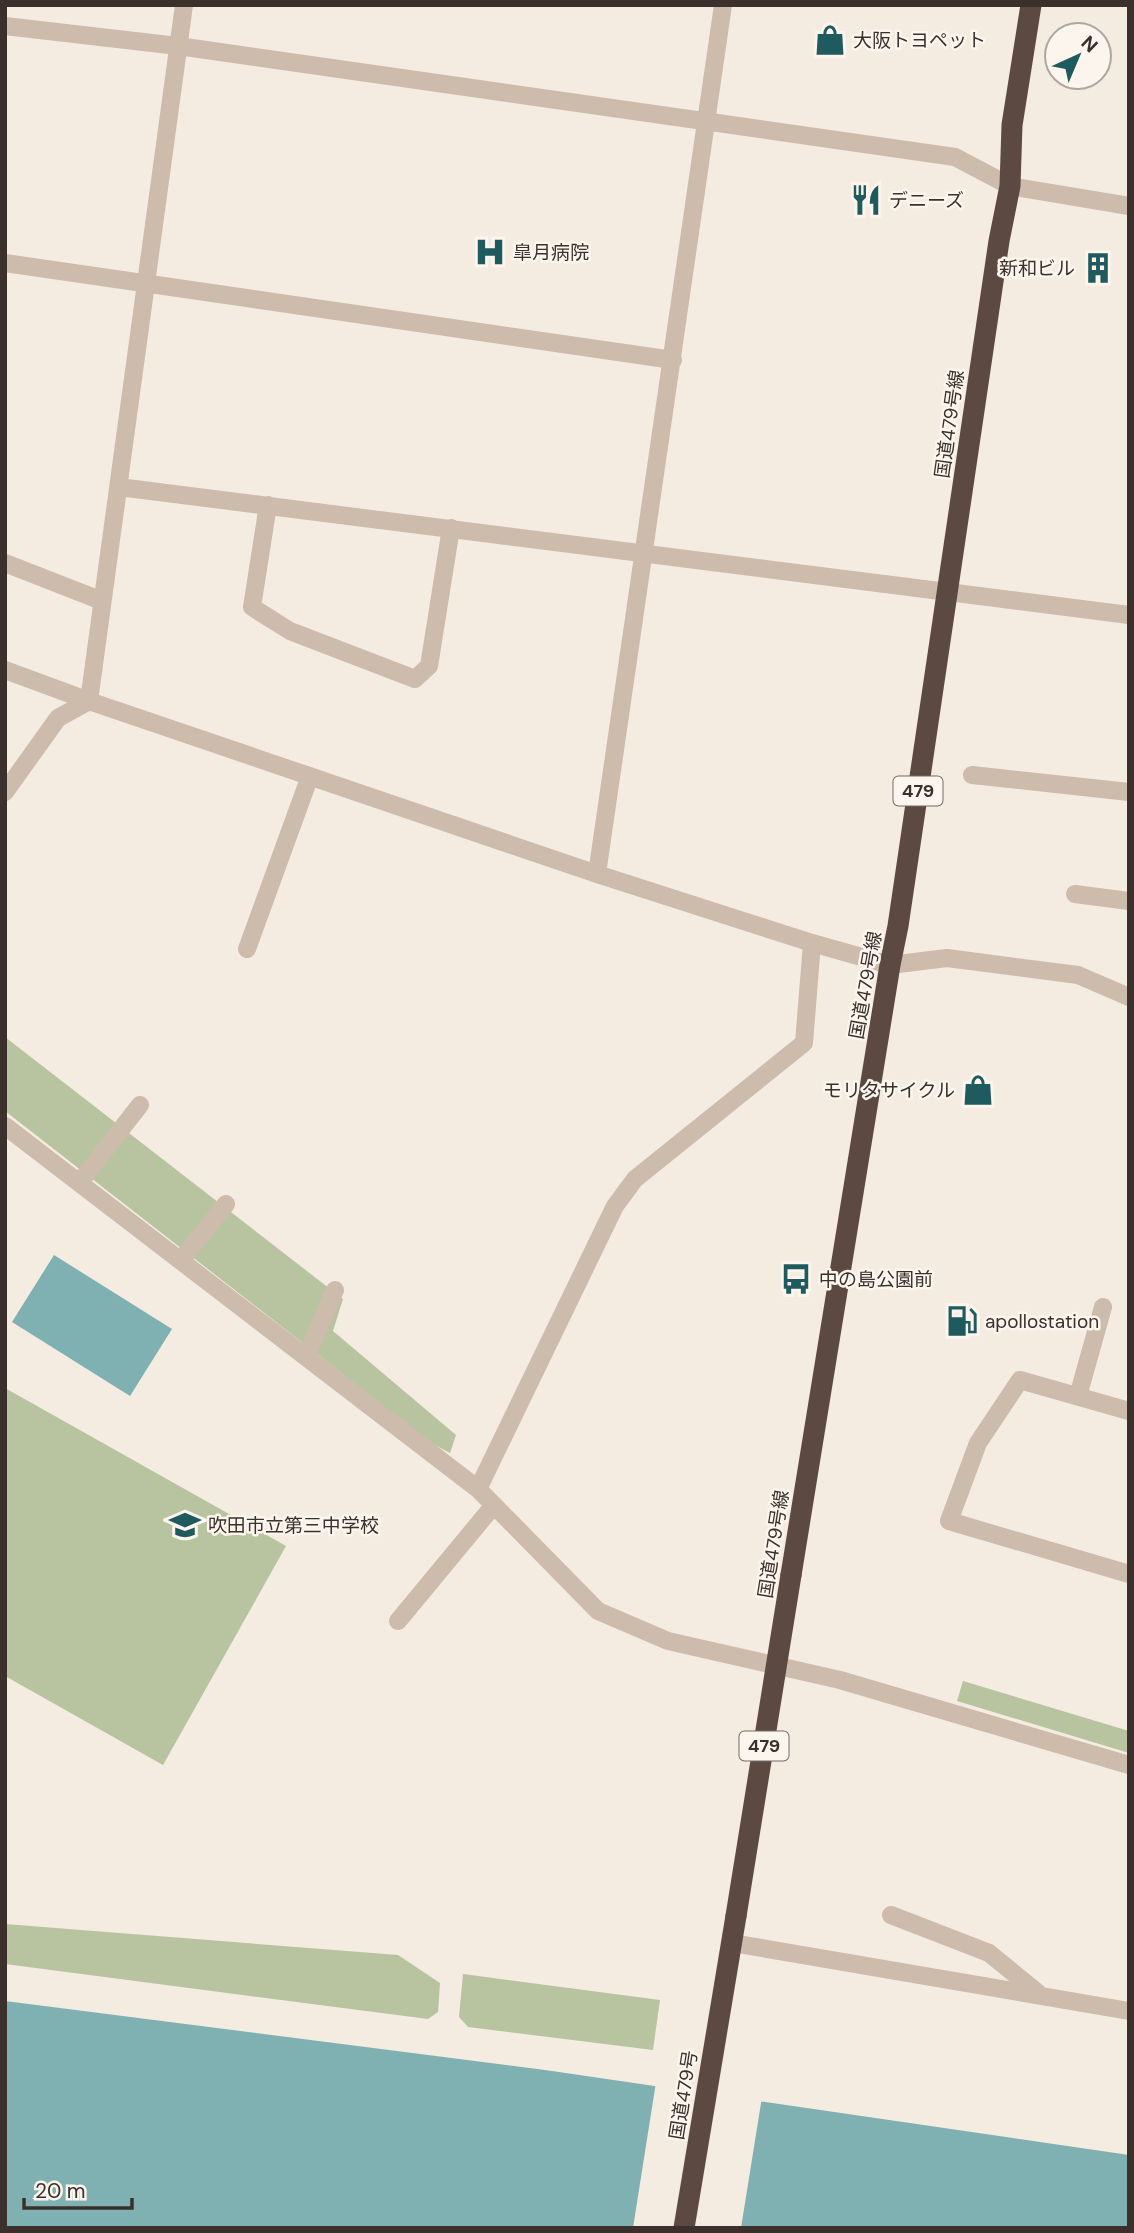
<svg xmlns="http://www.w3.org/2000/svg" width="1134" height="2233" viewBox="0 0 1134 2233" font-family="'DM Sans','Noto Sans JP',sans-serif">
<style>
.green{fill:#b8c4a0}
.water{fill:#7fb0b2}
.pier{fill:#f4ebe1}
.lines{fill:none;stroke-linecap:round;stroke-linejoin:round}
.minor{stroke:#cdbbac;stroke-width:18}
.highway{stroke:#5c4a42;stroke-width:21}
.highway-bridge{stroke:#5c4a42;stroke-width:21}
.labels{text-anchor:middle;stroke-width:5;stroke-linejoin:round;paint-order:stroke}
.shield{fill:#fbf5ee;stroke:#756b66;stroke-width:2}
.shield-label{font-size:18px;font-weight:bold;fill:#3b302b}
.poi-label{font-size:19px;fill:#3b302b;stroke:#fbf5ee;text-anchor:start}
.street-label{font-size:19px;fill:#3b302b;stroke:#fbf5ee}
</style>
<rect width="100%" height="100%" fill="#f4ebe1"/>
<!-- green -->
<path class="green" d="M 5,1037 L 343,1299 L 333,1331 L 456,1435 L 450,1453 L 431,1443 L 5,1111 Z
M 5,1388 L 286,1546 L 163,1765 L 5,1676 Z
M 963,1681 L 1129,1731 L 1129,1753 L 957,1701 Z
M 5,1924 L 398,1955 L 440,1983 L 438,2012 L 428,2019 L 5,1964 Z
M 463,1974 L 660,2000 L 653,2050 L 468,2027 L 459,2017 Z"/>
<!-- water -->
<path class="water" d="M 54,1255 L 172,1329 L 130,1396 L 12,1322 Z
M 5,2001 L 545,2070 L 1129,2155 L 1129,2228 L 5,2228 Z"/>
<!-- pier -->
<path class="pier" d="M 656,2082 L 762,2097 L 741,2228 L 633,2228 Z"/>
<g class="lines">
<!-- minor -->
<path class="minor" d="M 5,26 L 178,46 L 955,157 L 1010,186 L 1129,206
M 5,263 L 673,360
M 119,487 L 1129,615
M 268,505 L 252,607 L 290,631 L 415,679 L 429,666 L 451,528
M 5,563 L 102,601
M 5,670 L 89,701 L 597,874 L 812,943 L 890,965 L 947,958 L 1078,975 L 1129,997
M 972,775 L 1129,792
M 5,792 L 58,718 L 89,701 L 184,5
M 597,874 L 723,5
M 1075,894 L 1129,901
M 247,949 L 310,776
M 5,1126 L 478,1489 L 598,1611 L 668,1641 L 840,1680 L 1129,1765
M 79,1183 L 140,1105
M 181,1260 L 226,1204
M 306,1357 L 335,1290
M 1078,1396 L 1103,1307
M 1129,1411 L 1020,1380 L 978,1443 L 949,1521 L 1129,1574
M 478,1489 L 615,1206 L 635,1179 L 804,1043 L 812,943
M 398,1621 L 494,1505
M 891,1915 L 989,1953 L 1038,1993
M 732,1943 L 1129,2011"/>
<!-- highway -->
<path class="highway" d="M 791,1575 L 890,965 L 898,926 L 999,241 L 1010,186 L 1012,125 L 1031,5
M 684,2228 L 736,1916"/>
<!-- highway-bridge -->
<path class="highway-bridge" d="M 736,1916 L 791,1575"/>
</g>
<!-- icons -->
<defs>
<symbol id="shop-bare" viewBox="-9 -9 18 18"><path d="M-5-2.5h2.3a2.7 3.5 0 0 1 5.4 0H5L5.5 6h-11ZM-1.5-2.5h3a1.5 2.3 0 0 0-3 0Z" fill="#1f5a5e" stroke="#fbf5ee" stroke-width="2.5" paint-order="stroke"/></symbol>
<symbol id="restaurant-bare" viewBox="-9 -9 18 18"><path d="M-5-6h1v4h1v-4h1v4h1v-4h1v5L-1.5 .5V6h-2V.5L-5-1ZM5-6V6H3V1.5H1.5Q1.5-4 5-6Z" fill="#1f5a5e" stroke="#fbf5ee" stroke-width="2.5" paint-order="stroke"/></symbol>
<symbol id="hospital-bare" viewBox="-9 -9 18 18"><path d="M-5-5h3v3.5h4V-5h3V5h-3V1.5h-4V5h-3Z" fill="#1f5a5e" stroke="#fbf5ee" stroke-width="2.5" paint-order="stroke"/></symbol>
<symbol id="building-bare" viewBox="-9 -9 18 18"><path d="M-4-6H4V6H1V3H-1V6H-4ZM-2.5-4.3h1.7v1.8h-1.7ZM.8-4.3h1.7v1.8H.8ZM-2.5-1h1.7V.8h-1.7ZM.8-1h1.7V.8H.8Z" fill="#1f5a5e" stroke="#fbf5ee" stroke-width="2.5" paint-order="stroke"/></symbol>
<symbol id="bus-bare" viewBox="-9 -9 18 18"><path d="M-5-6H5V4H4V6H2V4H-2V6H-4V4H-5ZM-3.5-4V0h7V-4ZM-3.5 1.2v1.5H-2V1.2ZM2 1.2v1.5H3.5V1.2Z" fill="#1f5a5e" stroke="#fbf5ee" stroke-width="2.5" paint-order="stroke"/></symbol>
<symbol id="fuel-bare" viewBox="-9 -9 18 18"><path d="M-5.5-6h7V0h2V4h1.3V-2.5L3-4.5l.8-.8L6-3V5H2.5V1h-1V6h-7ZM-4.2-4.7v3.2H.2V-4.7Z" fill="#1f5a5e" stroke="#fbf5ee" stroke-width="2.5" paint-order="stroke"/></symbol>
<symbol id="school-bare" viewBox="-9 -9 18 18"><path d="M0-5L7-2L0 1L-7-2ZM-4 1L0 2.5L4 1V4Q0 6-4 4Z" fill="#1f5a5e" stroke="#fbf5ee" stroke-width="2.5" paint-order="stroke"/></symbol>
</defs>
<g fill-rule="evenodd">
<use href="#shop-bare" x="808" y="18" width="44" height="44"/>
<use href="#restaurant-bare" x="844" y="178" width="44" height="44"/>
<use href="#hospital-bare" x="468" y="230" width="44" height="44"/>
<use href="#building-bare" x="1076" y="246" width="44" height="44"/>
<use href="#shop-bare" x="956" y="1068" width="44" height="44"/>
<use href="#bus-bare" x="774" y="1257" width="44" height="44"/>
<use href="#fuel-bare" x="940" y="1299" width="44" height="44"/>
<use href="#school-bare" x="163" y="1503" width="44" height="44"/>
</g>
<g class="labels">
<!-- shield labels -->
<g class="shield">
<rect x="893.5" y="776.5" width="49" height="29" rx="5"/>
<rect x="739.5" y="1731.5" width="49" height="29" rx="5"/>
</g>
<g class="shield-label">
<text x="918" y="797">479</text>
<text x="764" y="1752">479</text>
</g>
<!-- poi labels -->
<g class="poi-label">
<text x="853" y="47">大阪トヨペット</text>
<text x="889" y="207">デニーズ</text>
<text x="513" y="259">皐月病院</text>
<text x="1075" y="275" text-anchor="end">新和ビル</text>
<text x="955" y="1097" text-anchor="end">モリタサイクル</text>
<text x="819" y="1286">中の島公園前</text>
<text x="985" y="1328">apollostation</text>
<text x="208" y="1532">吹田市立第三中学校</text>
</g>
<!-- street labels -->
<g class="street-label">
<text transform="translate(949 424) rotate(-82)" y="7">国道479号線</text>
<text transform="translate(865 985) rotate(-80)" y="7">国道479号線</text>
<text transform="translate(773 1544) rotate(-81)" y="7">国道479号線</text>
<text transform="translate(683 2095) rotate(-81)" y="7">国道479号</text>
</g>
</g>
<!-- border -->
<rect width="1134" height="2233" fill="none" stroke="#3b302b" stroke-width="14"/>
<!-- north arrow -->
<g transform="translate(1078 56) rotate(44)"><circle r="33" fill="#fbf5ee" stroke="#aea6a0" stroke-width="2"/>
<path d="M0-5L12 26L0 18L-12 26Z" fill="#1f5a5e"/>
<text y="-10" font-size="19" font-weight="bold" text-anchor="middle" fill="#3b302b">N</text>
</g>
<!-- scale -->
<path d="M24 2198v10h108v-10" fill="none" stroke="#3b302b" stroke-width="3.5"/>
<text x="35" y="2198" font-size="21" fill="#3b302b" stroke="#fbf5ee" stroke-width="5" paint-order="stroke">20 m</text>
</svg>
